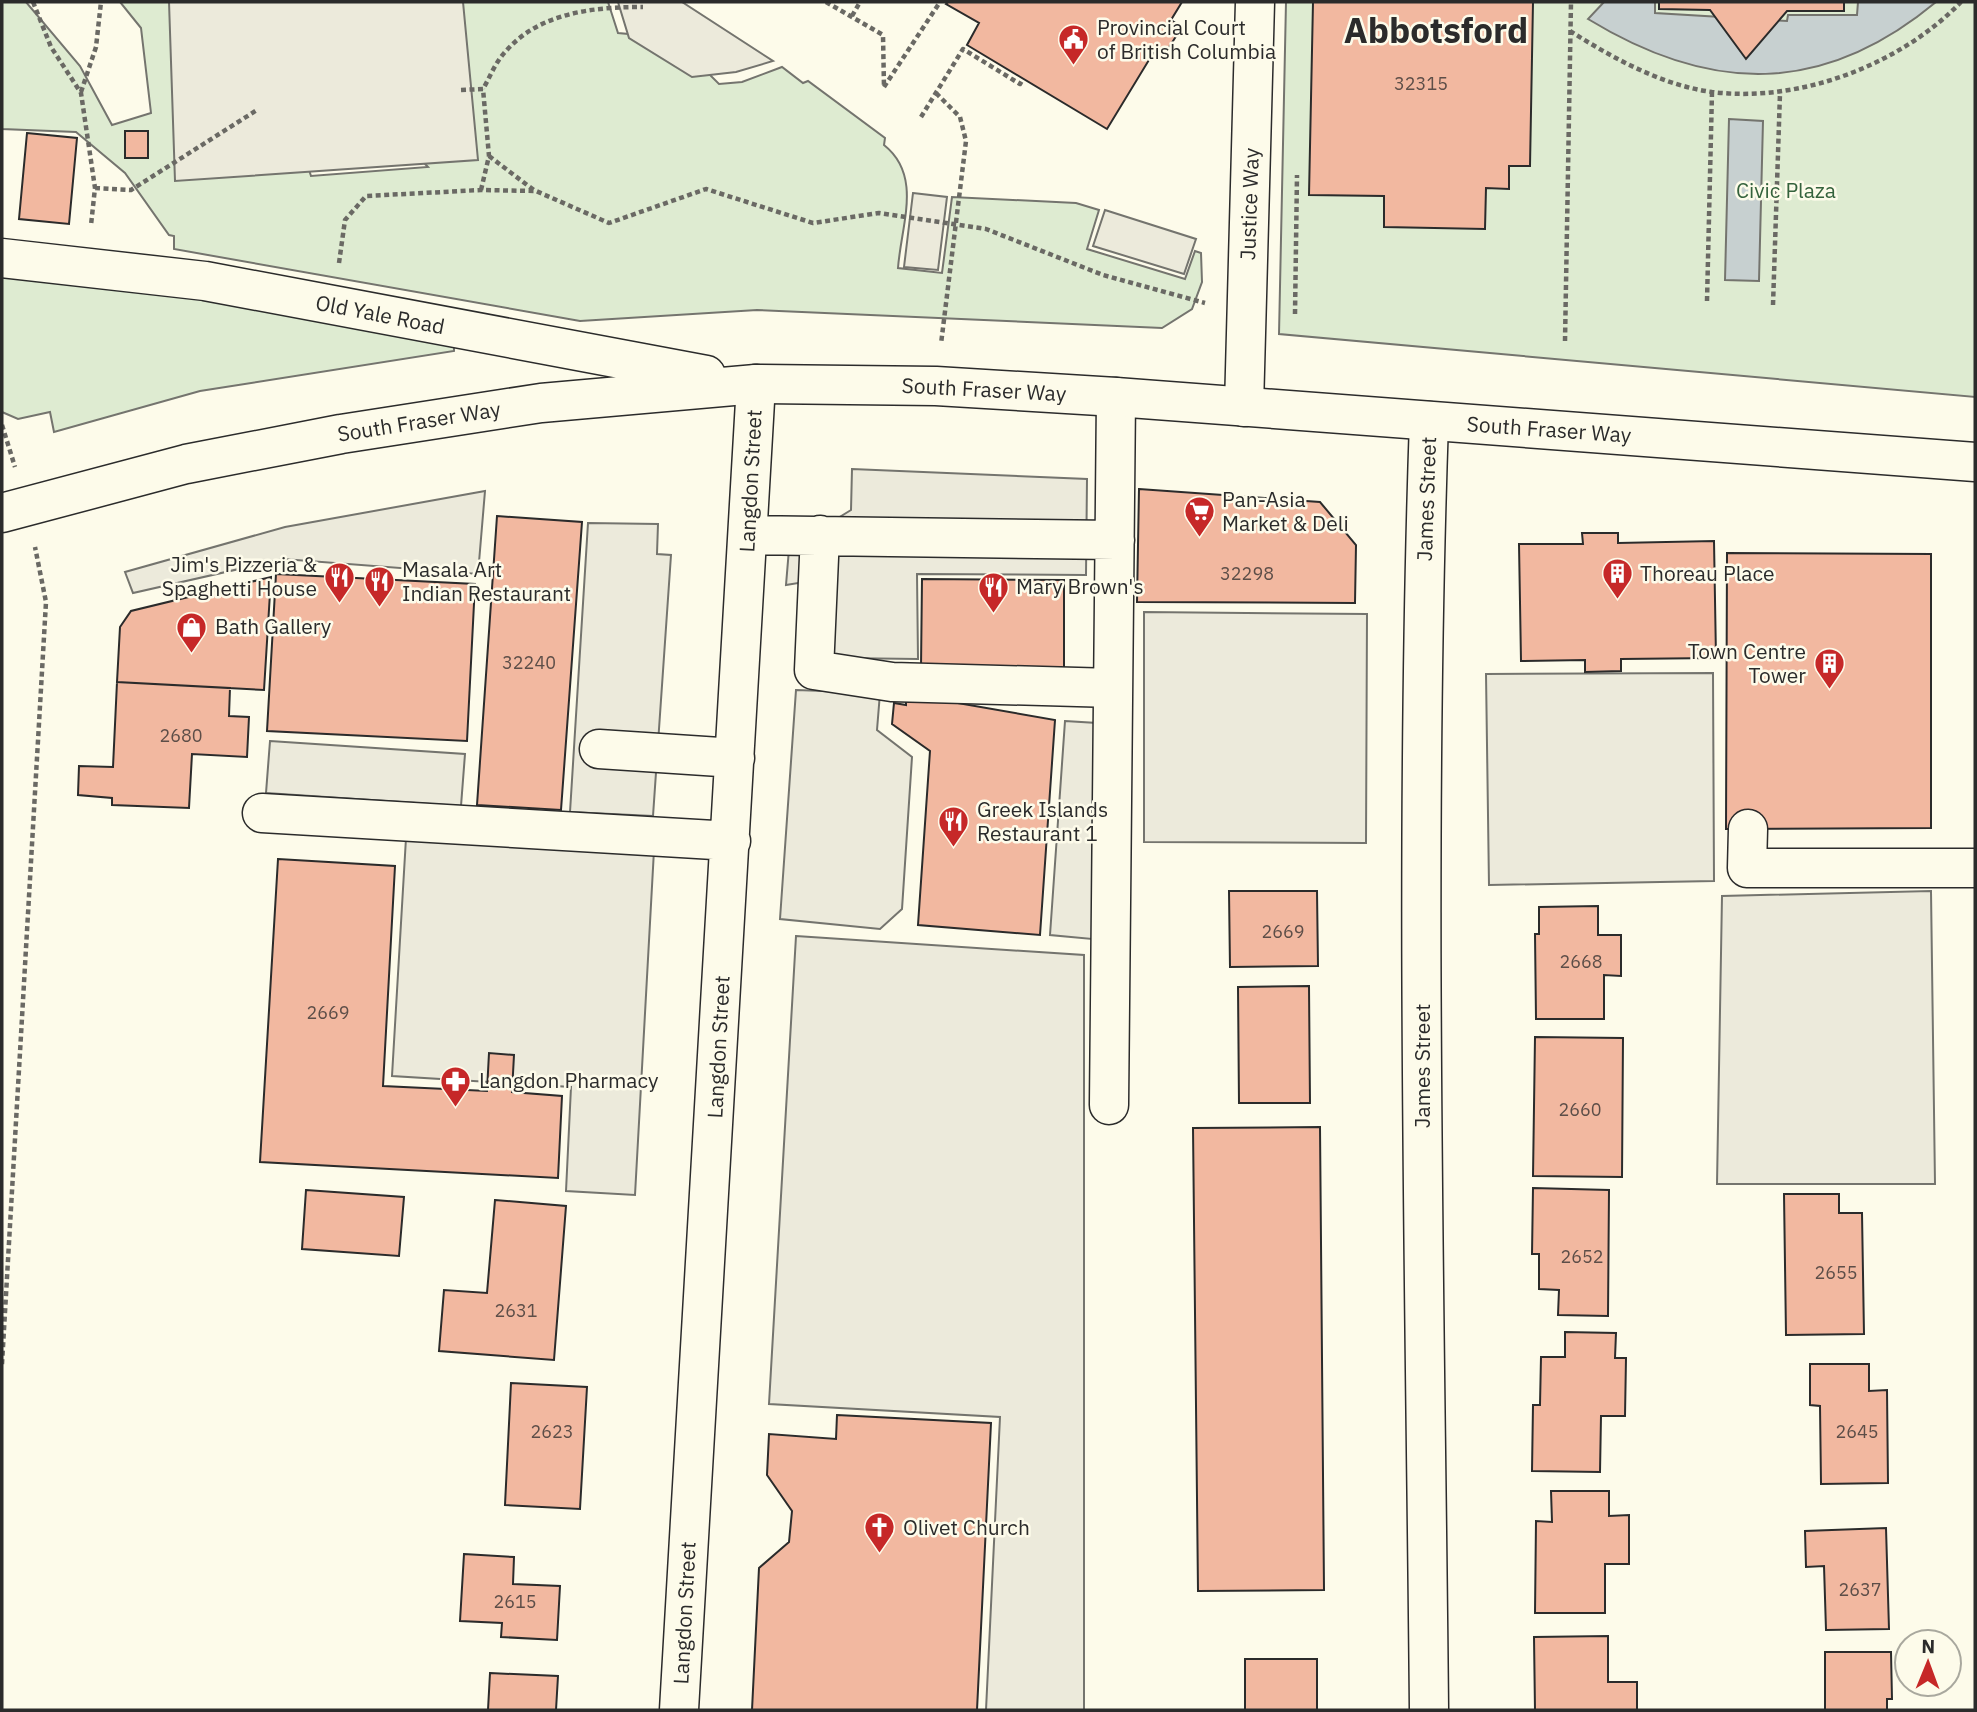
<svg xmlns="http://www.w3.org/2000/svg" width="1977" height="1712" viewBox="0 0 1977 1712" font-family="'IBM Plex Sans',sans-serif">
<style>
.green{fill:#deebd1;stroke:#74746e;stroke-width:2}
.parking{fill:#eceadb;stroke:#74746e;stroke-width:2}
.water{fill:#c7d0d0;stroke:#74746e;stroke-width:2}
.building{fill:#f2b8a0;stroke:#2b2b2b;stroke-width:2}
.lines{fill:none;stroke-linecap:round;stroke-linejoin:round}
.minor-casing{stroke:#2b2b2b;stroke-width:41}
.major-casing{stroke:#2b2b2b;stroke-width:41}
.path{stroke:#6a6964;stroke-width:4.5;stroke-dasharray:5 3.5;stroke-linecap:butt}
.minor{stroke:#fdfbea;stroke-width:38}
.major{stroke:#fdfbea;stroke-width:38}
.labels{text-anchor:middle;stroke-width:5;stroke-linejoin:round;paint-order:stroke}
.number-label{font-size:18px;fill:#5d4e48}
.poi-label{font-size:21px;fill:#2b2b2b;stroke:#fdfbea;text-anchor:start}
.park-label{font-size:21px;fill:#34623c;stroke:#fdfbea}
.street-label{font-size:21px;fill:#2b2b2b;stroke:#fdfbea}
.town-label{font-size:35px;font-weight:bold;fill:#2b2b2b;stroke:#fdfbea}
</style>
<rect width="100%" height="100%" fill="#fdfbea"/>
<!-- green -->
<path class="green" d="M 2,2 L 26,2 L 80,66 L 112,125 L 151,113 L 141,28 L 120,2 L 228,2 L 301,145 L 311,176 L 428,167 L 384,122 L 323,2 L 608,2 L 618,33 L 673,38 L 719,84 L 742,82 L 782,67 L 803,83 L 808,81 L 885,138 L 884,145 C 923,176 901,225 898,268 L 942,273 L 952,197 L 1076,203 L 1099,210 L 1087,249 L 1185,279 L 1195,251 L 1201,253 L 1202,282 L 1192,309 L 1162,328 L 757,310 L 580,321 L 174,249 L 174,236 L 169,235 L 125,173 L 76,132 L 2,129 Z
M 1286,2 L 1975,2 L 1975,397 L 1279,334 Z
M 2,276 L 201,296 L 454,343 L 454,351 L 200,391 L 54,432 L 50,412 L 18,419 L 2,412 Z"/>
<!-- parking -->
<path class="parking" d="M 169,2 L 463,2 L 478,160 L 175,181 Z
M 618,2 L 682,2 L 773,61 L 736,72 L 692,77 L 629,38 Z
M 913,193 L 947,197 L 938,270 L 904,267 Z
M 1105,210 L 1196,239 L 1184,274 L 1093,246 Z
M 852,469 L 1087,479 L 1086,575 L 917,574 L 918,659 L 840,658 L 840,680 L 805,591 L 798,583 L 786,585 L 791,525 L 833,521 L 851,510 Z
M 485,491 L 478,574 L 283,559 L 133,593 L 125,572 L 285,527 Z
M 588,523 L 658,524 L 657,554 L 671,555 L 653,816 L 570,812 Z
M 1144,612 L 1367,614 L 1366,843 L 1144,842 Z
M 1713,673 L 1714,881 L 1489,885 L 1486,674 Z
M 796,690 L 880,693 L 877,730 L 912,757 L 902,909 L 880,929 L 780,919 Z
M 1065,721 L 1097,723 L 1092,939 L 1050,935 Z
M 270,741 L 465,754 L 461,806 L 266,793 Z
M 406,838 L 654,850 L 635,1195 L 566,1191 L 571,1087 L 392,1076 Z
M 1931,891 L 1935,1184 L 1717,1184 L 1722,896 Z
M 796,936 L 1084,955 L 1084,1710 L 986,1710 L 1000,1417 L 769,1404 Z"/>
<!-- water -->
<path class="water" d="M 1604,2 L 1655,2 L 1655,13 L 1787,21 L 1788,15 L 1857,15 L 1858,2 L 1936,2 C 1823,96 1711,94 1588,19 Z
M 1729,119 L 1763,121 L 1759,281 L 1725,280 Z"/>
<!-- building -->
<path class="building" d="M 948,2 L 1182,2 L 1171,20 L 1182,27 L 1164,55 L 1155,50 L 1107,129 L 967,45 L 979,23 L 946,4 Z
M 1313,2 L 1533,2 L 1530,166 L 1509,166 L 1509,189 L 1486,188 L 1485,229 L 1384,227 L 1384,196 L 1309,195 Z
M 1659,2 L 1844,2 L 1844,11 L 1787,11 L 1746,59 L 1710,10 L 1659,9 Z
M 125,131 L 148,131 L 148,158 L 125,158 Z
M 27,133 L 77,138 L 69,224 L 19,219 Z
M 1139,489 L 1320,502 L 1356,545 L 1355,603 L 1137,602 Z
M 497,516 L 582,522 L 561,810 L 477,805 Z
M 1582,533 L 1618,533 L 1618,543 L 1714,541 L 1716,658 L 1621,659 L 1621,671 L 1585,672 L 1585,660 L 1521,661 L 1519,544 L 1583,544 Z
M 1727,553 L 1931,554 L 1931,828 L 1726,829 Z
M 276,574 L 475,584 L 467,741 L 267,731 Z
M 271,577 L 264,690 L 117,682 L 120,627 L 131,611 Z
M 922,579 L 1064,580 L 1064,669 L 921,668 Z
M 117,682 L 230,688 L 229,716 L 249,717 L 247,757 L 192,754 L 189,808 L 112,805 L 112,798 L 78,795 L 79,766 L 113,767 Z
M 906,694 L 1055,720 L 1040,935 L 918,925 L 930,751 L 892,724 L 894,703 L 906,705 Z
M 278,859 L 395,866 L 383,1086 L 487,1091 L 489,1053 L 514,1055 L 512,1092 L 562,1096 L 558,1178 L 260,1162 Z
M 1229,891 L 1317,891 L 1318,966 L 1230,967 Z
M 1598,906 L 1598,935 L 1621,935 L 1621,976 L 1604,975 L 1604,1019 L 1536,1019 L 1535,934 L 1539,934 L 1539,907 Z
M 1309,986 L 1310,1103 L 1239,1103 L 1238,987 Z
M 1535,1037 L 1623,1038 L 1622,1177 L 1533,1176 Z
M 1320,1127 L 1324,1590 L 1198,1591 L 1193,1128 Z
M 1533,1188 L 1609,1190 L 1608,1316 L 1558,1315 L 1559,1290 L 1539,1289 L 1539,1254 L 1532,1254 Z
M 306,1190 L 404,1197 L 399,1256 L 302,1249 Z
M 1784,1194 L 1839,1194 L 1839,1213 L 1862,1213 L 1864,1334 L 1786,1335 Z
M 495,1200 L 566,1206 L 554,1360 L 439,1351 L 444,1290 L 487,1293 Z
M 1565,1332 L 1616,1333 L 1615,1358 L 1626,1358 L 1625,1416 L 1601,1416 L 1600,1472 L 1532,1471 L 1533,1405 L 1540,1405 L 1541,1357 L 1565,1357 Z
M 1810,1364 L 1869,1364 L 1869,1391 L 1887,1390 L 1888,1483 L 1821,1484 L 1820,1406 L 1810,1405 Z
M 511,1383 L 587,1387 L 580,1509 L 505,1505 Z
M 837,1415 L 991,1423 L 977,1710 L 752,1710 L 759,1568 L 789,1542 L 792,1511 L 767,1475 L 769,1434 L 836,1439 Z
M 1551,1491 L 1609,1491 L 1609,1516 L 1629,1515 L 1629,1564 L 1605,1564 L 1605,1613 L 1535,1613 L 1536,1521 L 1552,1522 Z
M 1886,1528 L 1889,1629 L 1826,1630 L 1824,1566 L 1806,1567 L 1805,1531 Z
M 464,1554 L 514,1557 L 513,1584 L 560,1586 L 557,1640 L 501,1637 L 502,1623 L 460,1621 Z
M 1608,1636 L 1608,1682 L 1637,1682 L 1637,1710 L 1535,1710 L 1534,1637 Z
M 1825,1652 L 1891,1652 L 1892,1699 L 1887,1699 L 1887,1710 L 1825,1710 Z
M 1245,1659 L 1317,1659 L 1317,1710 L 1245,1710 Z
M 490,1673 L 558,1676 L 556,1710 L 488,1710 Z"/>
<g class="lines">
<defs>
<path id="minor" d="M 1244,407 L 1255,2
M 1429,421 C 1414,850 1425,1281 1429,1710
M 748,535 L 1115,540
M 820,535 L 814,670 L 892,682 L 1113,688
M 599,749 L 735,758
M 262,813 L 731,841
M 1748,829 L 1747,868 L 1975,868
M 1109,1105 L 1116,397
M 679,1710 L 756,384"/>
<path id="major" d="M 2,258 L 205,281 L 706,375
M 2,513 L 186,464 L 341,434 L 541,403 L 756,384 L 936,386 L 1116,397 L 1975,462"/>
</defs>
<!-- minor casing -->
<use href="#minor" class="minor-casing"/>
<!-- major casing -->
<use href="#major" class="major-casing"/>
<!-- path -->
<path class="path" d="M 33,2 L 51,47 L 81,93 L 95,188 L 91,225
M 826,2 L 883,35 L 884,88
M 852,16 L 860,2
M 1570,31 C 1613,58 1661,85 1712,92 C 1800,103 1900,65 1961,2
M 884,87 L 940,2
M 461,90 L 483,89 C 490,77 496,61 506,51 C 540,12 595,7 643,7
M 81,92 L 96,47 L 101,2
M 936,93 L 960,117 L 966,141 L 941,344
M 921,117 L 963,49 L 1020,84 L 1023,79
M 489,156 L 535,191
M 95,188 L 131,190 L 257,110
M 481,190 L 489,156 L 483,89
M 339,263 L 345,220 L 366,196 L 481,190 L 536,191 L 609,223 L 706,189 L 813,223 L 879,213 L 986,229 L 1103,275 L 1205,303
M 1707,301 L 1712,92
M 1773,305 L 1780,93
M 1295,314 L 1297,175
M 1565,341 L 1571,2
M 2,425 L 15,467
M 2,1364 L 46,602 L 35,547"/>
<!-- minor -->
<use href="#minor" class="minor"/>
<!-- major -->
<use href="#major" class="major"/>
</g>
<!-- icons -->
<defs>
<symbol id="civic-pin" viewBox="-11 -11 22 30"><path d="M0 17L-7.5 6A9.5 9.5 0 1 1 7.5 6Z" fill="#c62828" stroke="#fdfbea"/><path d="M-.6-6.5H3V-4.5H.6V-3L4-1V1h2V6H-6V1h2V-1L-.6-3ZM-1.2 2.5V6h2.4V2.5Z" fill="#fff"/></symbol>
<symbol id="supermarket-pin" viewBox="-11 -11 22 30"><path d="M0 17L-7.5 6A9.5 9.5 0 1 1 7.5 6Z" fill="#c62828" stroke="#fdfbea"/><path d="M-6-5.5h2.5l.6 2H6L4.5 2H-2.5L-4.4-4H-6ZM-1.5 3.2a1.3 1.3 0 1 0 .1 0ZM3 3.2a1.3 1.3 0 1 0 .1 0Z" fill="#fff"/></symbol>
<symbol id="building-pin" viewBox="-11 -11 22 30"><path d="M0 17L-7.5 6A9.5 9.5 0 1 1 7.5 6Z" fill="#c62828" stroke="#fdfbea"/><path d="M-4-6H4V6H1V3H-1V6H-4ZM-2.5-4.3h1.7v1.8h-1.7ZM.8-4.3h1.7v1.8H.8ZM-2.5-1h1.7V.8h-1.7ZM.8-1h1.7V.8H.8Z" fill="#fff"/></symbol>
<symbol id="restaurant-pin" viewBox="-11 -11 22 30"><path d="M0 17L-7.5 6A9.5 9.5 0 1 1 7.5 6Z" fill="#c62828" stroke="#fdfbea"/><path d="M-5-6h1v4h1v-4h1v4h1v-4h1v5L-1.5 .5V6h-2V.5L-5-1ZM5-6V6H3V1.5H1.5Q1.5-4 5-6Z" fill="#fff"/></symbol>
<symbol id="shop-pin" viewBox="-11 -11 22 30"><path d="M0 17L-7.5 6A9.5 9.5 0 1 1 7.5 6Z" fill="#c62828" stroke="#fdfbea"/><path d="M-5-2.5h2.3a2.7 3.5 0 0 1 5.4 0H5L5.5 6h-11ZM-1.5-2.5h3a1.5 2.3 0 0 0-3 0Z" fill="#fff"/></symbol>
<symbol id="pharmacy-pin" viewBox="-11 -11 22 30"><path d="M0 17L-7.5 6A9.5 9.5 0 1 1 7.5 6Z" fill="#c62828" stroke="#fdfbea"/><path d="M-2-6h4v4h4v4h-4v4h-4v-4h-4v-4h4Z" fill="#fff"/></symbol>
<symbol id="church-pin" viewBox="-11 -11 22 30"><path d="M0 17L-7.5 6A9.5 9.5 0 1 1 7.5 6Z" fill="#c62828" stroke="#fdfbea"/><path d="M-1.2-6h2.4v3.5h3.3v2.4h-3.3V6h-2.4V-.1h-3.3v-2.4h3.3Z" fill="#fff"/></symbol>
</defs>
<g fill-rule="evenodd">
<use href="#civic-pin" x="1056" y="22" width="35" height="47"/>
<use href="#supermarket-pin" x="1182" y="494" width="35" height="47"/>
<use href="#building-pin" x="1600" y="556" width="35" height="47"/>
<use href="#restaurant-pin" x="322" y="560" width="35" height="47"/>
<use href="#restaurant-pin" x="362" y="564" width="35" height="47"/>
<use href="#restaurant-pin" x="976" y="570" width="35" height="47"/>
<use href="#shop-pin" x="174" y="610" width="35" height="47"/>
<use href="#building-pin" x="1812" y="646" width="35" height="47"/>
<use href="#restaurant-pin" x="936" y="804" width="35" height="47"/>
<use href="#pharmacy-pin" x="438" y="1064" width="35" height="47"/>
<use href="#church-pin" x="862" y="1510" width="35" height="47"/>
</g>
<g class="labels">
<!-- number labels -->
<g class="number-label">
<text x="1421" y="90">32315</text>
<text x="1247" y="580">32298</text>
<text x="529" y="669">32240</text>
<text x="181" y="742">2680</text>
<text x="1283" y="938">2669</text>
<text x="1581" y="968">2668</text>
<text x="328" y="1019">2669</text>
<text x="1580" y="1116">2660</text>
<text x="1582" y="1263">2652</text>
<text x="1836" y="1279">2655</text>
<text x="516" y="1317">2631</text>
<text x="552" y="1438">2623</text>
<text x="1857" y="1438">2645</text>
<text x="1860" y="1596">2637</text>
<text x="515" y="1608">2615</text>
</g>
<!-- poi labels -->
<g class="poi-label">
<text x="1097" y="35">Provincial Court<tspan x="1097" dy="24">of British Columbia</tspan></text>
<text x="1222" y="507">Pan-Asia<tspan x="1222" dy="24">Market &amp; Deli</tspan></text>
<text x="317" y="572" text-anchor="end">Jim's Pizzeria &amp;<tspan x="317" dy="24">Spaghetti House</tspan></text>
<text x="402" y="577">Masala Art<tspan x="402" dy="24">Indian Restaurant</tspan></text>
<text x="1640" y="581">Thoreau Place</text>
<text x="1016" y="594">Mary Brown's</text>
<text x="215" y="634">Bath Gallery</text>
<text x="1806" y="659" text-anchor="end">Town Centre<tspan x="1806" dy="24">Tower</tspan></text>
<text x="977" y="817">Greek Islands<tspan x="977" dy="24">Restaurant 1</tspan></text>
<text x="479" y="1088">Langdon Pharmacy</text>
<text x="903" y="1535">Olivet Church</text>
</g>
<!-- park labels -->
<g class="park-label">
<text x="1786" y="198">Civic Plaza</text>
</g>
<!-- street labels -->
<g class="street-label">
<text transform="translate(1250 204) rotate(-88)" y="7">Justice Way</text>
<text transform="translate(380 315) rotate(11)" y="7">Old Yale Road</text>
<text transform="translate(984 390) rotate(3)" y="7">South Fraser Way</text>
<text transform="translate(419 422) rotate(-9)" y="7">South Fraser Way</text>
<text transform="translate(1549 430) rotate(4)" y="7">South Fraser Way</text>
<text transform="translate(751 481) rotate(-87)" y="7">Langdon Street</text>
<text transform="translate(1427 499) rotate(-88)" y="7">James Street</text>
<text transform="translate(719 1047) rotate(-87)" y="7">Langdon Street</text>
<text transform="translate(1423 1066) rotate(-90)" y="7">James Street</text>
<text transform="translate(685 1613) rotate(-87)" y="7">Langdon Street</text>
</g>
<!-- town labels -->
<g class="town-label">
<text x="1436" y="43">Abbotsford</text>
</g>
</g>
<!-- border -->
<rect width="1977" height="1712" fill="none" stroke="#2b2b2b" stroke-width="7"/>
<!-- north arrow -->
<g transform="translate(1928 1663) rotate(1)"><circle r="33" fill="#fdfbea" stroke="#a9a89e" stroke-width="2"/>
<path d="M0-5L12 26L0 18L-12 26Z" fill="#c62828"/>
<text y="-10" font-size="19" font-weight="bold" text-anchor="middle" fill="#2b2b2b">N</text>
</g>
</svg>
